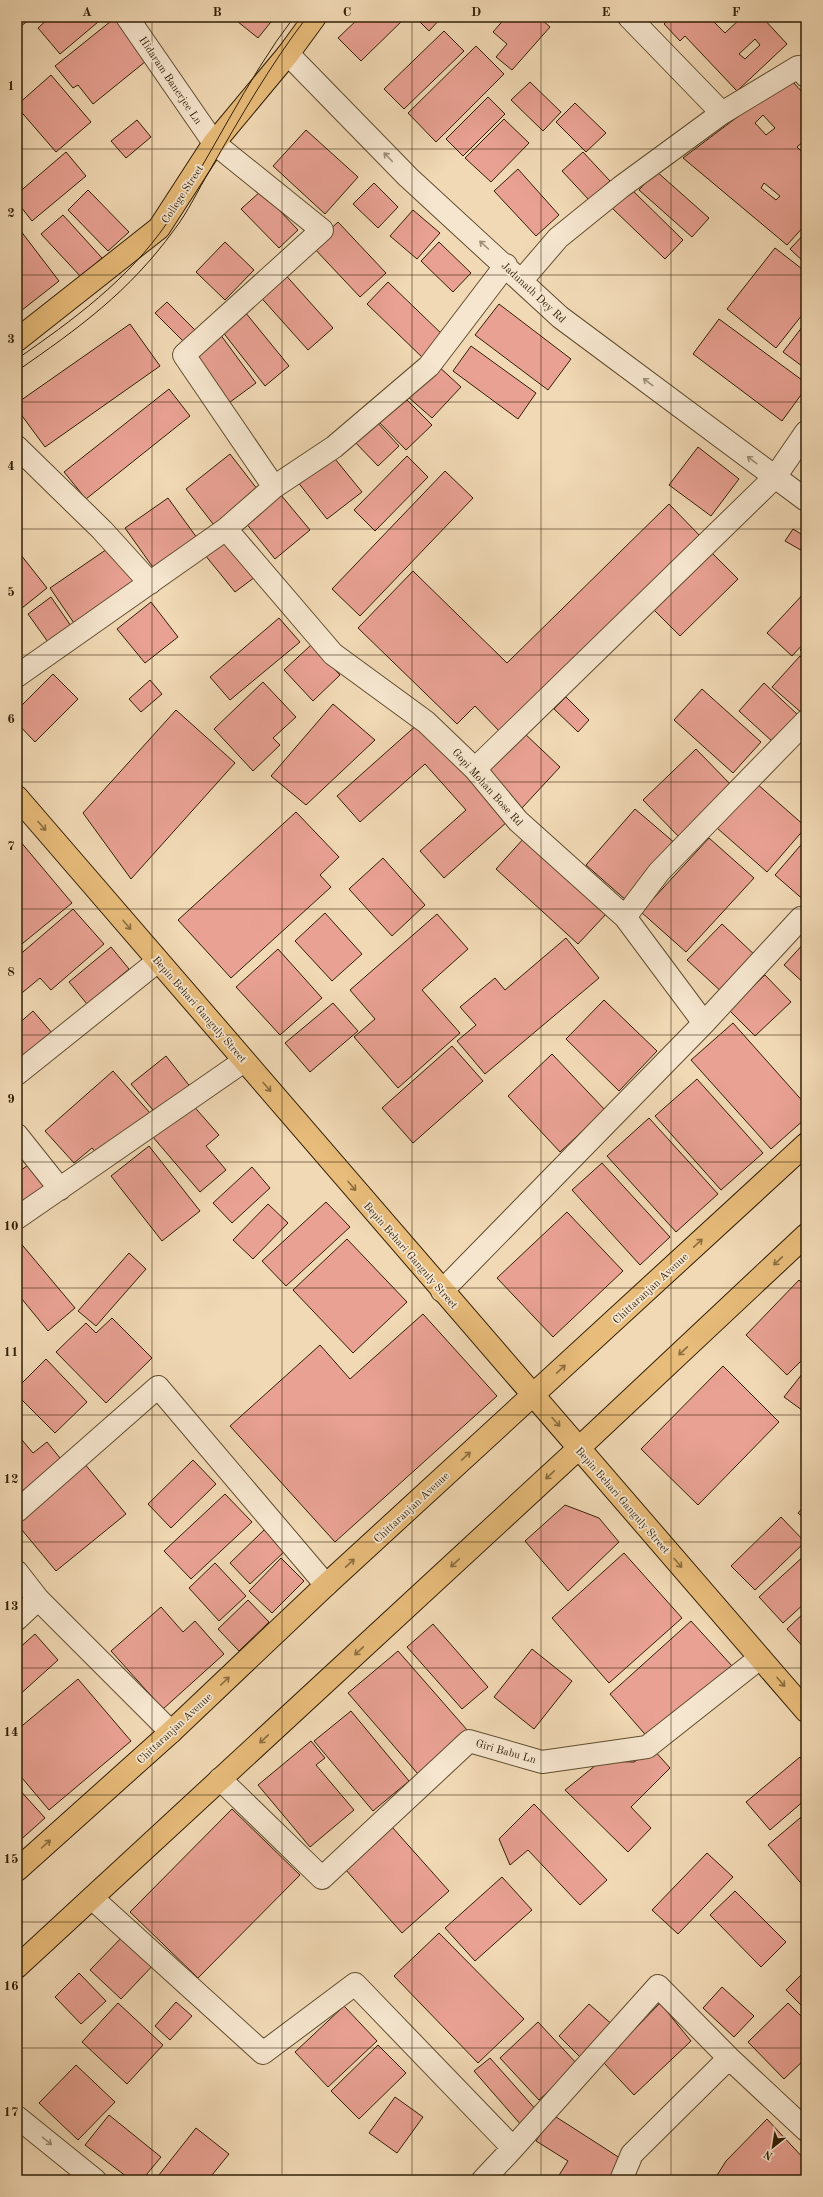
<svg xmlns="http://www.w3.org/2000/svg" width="823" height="2197" viewBox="0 0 823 2197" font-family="'Old Standard TT',serif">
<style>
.building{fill:#e9a193;stroke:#311f04;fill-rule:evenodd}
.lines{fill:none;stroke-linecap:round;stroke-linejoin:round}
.minor-casing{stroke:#614e30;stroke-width:24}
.major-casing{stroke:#311f04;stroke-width:24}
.minor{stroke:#f6e6cf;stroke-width:22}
.major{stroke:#e8bc7a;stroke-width:22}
.tram{stroke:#311f04;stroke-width:1}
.oneway{stroke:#9d8c74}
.oneway2{stroke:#8c6e3f}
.grid{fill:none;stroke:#311f04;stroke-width:1;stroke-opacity:0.55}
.labels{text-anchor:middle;stroke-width:3.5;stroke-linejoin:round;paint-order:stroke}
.street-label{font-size:11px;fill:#311f04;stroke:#f6e6cf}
.neatline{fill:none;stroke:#311f04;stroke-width:1.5}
.grid-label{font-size:13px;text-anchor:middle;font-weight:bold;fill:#311f04}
</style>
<rect width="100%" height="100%" fill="#f1d9b5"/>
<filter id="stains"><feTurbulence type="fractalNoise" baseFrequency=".005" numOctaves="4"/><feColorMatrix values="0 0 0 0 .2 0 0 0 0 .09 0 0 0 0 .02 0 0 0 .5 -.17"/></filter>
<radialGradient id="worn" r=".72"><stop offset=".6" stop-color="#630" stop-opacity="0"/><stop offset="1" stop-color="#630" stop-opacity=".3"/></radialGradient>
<!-- building -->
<path class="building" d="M 17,17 L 33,17 L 17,29 Z
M 50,17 L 104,17 L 60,54 L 38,28 Z
M 116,17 L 118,17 L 151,57 L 93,104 L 78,85 L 73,88 L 55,66 Z
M 232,17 L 275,17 L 258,38 Z
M 360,17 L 406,17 L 361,61 L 338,38 Z
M 415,17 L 442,17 L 429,31 Z
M 506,17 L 539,17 L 550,27 L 512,70 L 496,57 L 507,44 L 493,32 Z
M 671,17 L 709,17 L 725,33 L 742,17 L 762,17 L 787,44 L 737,91 L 685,36 L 680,41 L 664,24 ZM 755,39 L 760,45 L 745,59 L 739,54 Z
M 444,31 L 464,51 L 404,109 L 384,89 Z
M 476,46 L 504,74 L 436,142 L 408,113 Z
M 51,75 L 91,122 L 56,152 L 17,107 L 17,105 Z
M 789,78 L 806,96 L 806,139 L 797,147 L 806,156 L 806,224 L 787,245 L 683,158 ZM 763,115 L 775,128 L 766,135 L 755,123 ZM 764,183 L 780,196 L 776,200 L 761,188 Z
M 530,82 L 561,112 L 543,131 L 511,100 Z
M 488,97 L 505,114 L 463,156 L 446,139 Z
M 575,103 L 606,133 L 586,152 L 556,122 Z
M 504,119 L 529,143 L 491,182 L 465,158 Z
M 137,120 L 151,137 L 126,158 L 111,141 Z
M 306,130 L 358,177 L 325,214 L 273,166 Z
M 66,152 L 86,176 L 32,221 L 17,202 L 17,194 Z
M 583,152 L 610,181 L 589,200 L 562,171 Z
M 518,169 L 559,215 L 536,236 L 494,191 Z
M 656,171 L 709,218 L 692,237 L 639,190 Z
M 374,183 L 398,207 L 378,228 L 353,204 Z
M 630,188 L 683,240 L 665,259 L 611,207 Z
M 88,190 L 129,232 L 108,251 L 68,210 Z
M 261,191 L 298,230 L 279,248 L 241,209 Z
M 413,210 L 440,233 L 417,259 L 390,236 Z
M 63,215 L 102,258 L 81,277 L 41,234 Z
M 338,222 L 386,273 L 360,297 L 312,246 Z
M 17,226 L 59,281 L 17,314 Z
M 806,232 L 806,264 L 790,249 Z
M 225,242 L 254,270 L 225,300 L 196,272 Z
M 439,242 L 471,273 L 453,292 L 421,261 Z
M 775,248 L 806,272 L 806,310 L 776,348 L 727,309 Z
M 282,271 L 333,328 L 308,350 L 257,293 Z
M 388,282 L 446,338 L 425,360 L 367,304 Z
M 167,302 L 196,331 L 184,342 L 155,313 Z
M 499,304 L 571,359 L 548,390 L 475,335 Z
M 245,312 L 289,366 L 265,386 L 222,331 Z
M 719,319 L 806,383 L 806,388 L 782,421 L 693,354 Z
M 806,322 L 806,369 L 783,352 Z
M 130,324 L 160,366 L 45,447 L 17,409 L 17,403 Z
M 220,334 L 256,383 L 226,405 L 190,356 Z
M 471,346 L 536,393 L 518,419 L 453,371 Z
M 436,364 L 461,387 L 432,418 L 407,396 Z
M 169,389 L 190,416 L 86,499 L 64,472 Z
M 404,397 L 432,425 L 406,450 L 379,422 Z
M 375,420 L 399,446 L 378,466 L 353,440 Z
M 698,447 L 739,479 L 711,516 L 669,485 Z
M 230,454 L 261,494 L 217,529 L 186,489 Z
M 331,454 L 362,492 L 327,519 L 297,481 Z
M 407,456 L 428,477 L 375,531 L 354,510 Z
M 445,471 L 473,498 L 360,616 L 332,589 Z
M 276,489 L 310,530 L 275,559 L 241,517 Z
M 168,498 L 200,542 L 157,573 L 125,528 Z
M 669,504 L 703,539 L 503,735 L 475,706 L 457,724 L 358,628 L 413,571 L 507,663 Z
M 793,529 L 806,537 L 806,553 L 785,541 Z
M 225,540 L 255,577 L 235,592 L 205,555 Z
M 113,545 L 139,584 L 76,626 L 50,588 Z
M 708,549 L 738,579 L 680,636 L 650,606 Z
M 17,550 L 47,588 L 17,612 Z
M 806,591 L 806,641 L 792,656 L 767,633 Z
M 51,597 L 71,626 L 48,642 L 28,614 Z
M 151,602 L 178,637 L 145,663 L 117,629 Z
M 279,618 L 300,642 L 230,700 L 210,677 Z
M 806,644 L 806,656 L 800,650 Z
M 311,645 L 340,675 L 313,701 L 284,670 Z
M 800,656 L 806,661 L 806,710 L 803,714 L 772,687 Z
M 53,674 L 78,699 L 35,742 L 17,723 L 17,710 Z
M 150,680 L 162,694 L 141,712 L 129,699 Z
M 263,682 L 296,717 L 273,738 L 280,745 L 253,771 L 214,729 Z
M 764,683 L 799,716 L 774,743 L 739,711 Z
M 702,689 L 761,742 L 733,773 L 674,720 Z
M 566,697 L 589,720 L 578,732 L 554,709 Z
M 333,704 L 375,740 L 306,805 L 271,776 Z
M 176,710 L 235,763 L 131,879 L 83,813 Z
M 419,723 L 508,821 L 444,878 L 420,851 L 466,810 L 425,764 L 360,822 L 337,796 Z
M 523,732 L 560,767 L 522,808 L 484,773 Z
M 696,749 L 734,788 L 681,839 L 643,800 Z
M 756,783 L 806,827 L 767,872 L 717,828 Z
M 635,809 L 676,844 L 627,901 L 586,865 Z
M 296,812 L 339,857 L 320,875 L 331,887 L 231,978 L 178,920 Z
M 525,837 L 608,912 L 578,944 L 496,869 Z
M 709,838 L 754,878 L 686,952 L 641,912 Z
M 806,839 L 806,902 L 775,875 Z
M 20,841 L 72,903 L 17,948 L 17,844 Z
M 383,858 L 425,905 L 392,936 L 349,889 Z
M 73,909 L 104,944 L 51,990 L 40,978 L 17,997 L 17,957 Z
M 325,913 L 362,954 L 332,981 L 295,941 Z
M 437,914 L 468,949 L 422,990 L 460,1033 L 398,1088 L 354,1037 L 375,1019 L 350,990 Z
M 722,924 L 758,958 L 724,994 L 687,960 Z
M 566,938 L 599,978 L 485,1074 L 457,1041 L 476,1025 L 460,1007 L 495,978 L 505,990 Z
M 806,941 L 806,985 L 784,965 Z
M 111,947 L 129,969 L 87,1004 L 69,982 Z
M 278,949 L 322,998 L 280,1035 L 236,987 Z
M 765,975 L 791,1002 L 755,1036 L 729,1010 Z
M 604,1000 L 657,1051 L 619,1091 L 566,1039 Z
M 333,1003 L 358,1031 L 310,1072 L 285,1043 Z
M 33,1011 L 53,1034 L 17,1061 L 17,1025 Z
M 733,1023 L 806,1105 L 806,1118 L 771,1149 L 691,1060 Z
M 452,1046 L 483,1081 L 413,1143 L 382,1108 Z
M 552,1054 L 605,1110 L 560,1152 L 508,1096 Z
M 166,1056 L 192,1089 L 158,1116 L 131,1084 Z
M 113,1071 L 150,1113 L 100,1157 L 92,1148 L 74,1163 L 45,1131 Z
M 697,1079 L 763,1153 L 721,1190 L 655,1116 Z
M 191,1103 L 219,1135 L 206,1146 L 226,1170 L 200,1192 L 152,1136 Z
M 649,1118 L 718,1194 L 676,1232 L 607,1156 Z
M 149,1146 L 200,1211 L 162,1241 L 111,1176 Z
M 31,1163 L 47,1186 L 20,1205 L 17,1201 L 17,1173 Z
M 602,1163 L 670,1237 L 640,1265 L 572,1190 Z
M 252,1167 L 270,1188 L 232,1223 L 213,1203 Z
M 326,1202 L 350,1227 L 286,1286 L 262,1261 Z
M 268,1204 L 288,1223 L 253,1259 L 233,1240 Z
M 567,1212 L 623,1271 L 553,1337 L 497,1278 Z
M 347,1239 L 407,1302 L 353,1353 L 293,1290 Z
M 18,1240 L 75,1308 L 48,1331 L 17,1293 Z
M 129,1253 L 146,1269 L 96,1326 L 78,1311 Z
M 799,1280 L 806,1287 L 806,1356 L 787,1375 L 746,1335 Z
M 423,1314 L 497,1396 L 335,1542 L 230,1426 L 320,1345 L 350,1379 Z
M 112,1318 L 152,1358 L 106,1403 L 56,1352 L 86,1323 L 96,1333 Z
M 46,1359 L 87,1402 L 55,1433 L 17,1395 L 17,1388 Z
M 723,1366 L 779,1422 L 698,1505 L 641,1449 Z
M 806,1369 L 806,1413 L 784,1397 Z
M 17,1434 L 33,1453 L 47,1442 L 65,1464 L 17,1502 Z
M 193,1460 L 216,1484 L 171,1528 L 148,1504 Z
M 84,1463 L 126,1514 L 56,1571 L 17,1524 L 17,1517 Z
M 225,1494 L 252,1522 L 191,1579 L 164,1551 Z
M 806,1504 L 806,1520 L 798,1513 Z
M 565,1505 L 599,1518 L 619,1542 L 568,1591 L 525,1541 Z
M 781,1517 L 805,1542 L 755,1590 L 731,1566 Z
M 264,1530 L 285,1551 L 250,1584 L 230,1563 Z
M 624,1553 L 682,1618 L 609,1683 L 552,1618 Z
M 806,1554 L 806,1602 L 783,1623 L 759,1597 Z
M 281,1558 L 304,1581 L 272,1613 L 249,1591 Z
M 215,1563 L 246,1596 L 219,1621 L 189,1588 Z
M 248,1600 L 269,1622 L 239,1651 L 218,1629 Z
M 161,1607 L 183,1632 L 195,1621 L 224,1654 L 163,1709 L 111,1651 Z
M 806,1611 L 806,1650 L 787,1629 Z
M 691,1621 L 733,1667 L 650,1740 L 610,1694 Z
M 433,1624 L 488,1687 L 462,1709 L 407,1647 Z
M 35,1634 L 58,1660 L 17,1697 L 17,1650 Z
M 532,1649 L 572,1681 L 534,1729 L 494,1697 Z
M 398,1651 L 468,1731 L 418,1774 L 348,1693 Z
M 78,1679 L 131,1741 L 49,1810 L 17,1772 L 17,1730 Z
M 351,1711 L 409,1781 L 373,1811 L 314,1741 Z
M 311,1741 L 325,1758 L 316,1765 L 354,1810 L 310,1847 L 258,1785 Z
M 653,1749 L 670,1768 L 631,1807 L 651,1828 L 628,1852 L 565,1790 L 601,1761 L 634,1762 Z
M 800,1757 L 806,1765 L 806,1799 L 770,1830 L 746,1802 Z
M 17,1787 L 45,1818 L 17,1843 Z
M 534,1804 L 607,1880 L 580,1905 L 528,1850 L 510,1865 L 499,1839 Z
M 232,1809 L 300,1875 L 198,1978 L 130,1912 Z
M 806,1813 L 806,1889 L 768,1845 Z
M 392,1827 L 449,1891 L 402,1933 L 345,1869 Z
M 707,1853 L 733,1877 L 678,1934 L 652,1910 Z
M 502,1877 L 532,1910 L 475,1961 L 445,1928 Z
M 735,1891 L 786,1942 L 761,1967 L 710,1915 Z
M 128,1931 L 158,1960 L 121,1999 L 90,1970 Z
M 439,1933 L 524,2019 L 478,2063 L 394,1976 Z
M 806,1970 L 806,2010 L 786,1990 Z
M 79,1973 L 106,2001 L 81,2024 L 55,1997 Z
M 722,1987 L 754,2016 L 734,2037 L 703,2008 Z
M 176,2002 L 192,2016 L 170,2040 L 155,2026 Z
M 118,2003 L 163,2045 L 127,2084 L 82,2042 Z
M 660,2003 L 691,2041 L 634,2095 L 603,2062 Z
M 788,2003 L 806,2021 L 806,2058 L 784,2079 L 748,2042 Z
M 589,2004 L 615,2027 L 584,2061 L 559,2036 Z
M 344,2006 L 377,2041 L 328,2087 L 295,2052 Z
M 538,2022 L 578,2065 L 539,2100 L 500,2058 Z
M 378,2045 L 406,2073 L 359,2119 L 331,2091 Z
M 490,2058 L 538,2112 L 522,2126 L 474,2071 Z
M 76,2065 L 115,2102 L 78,2140 L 39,2103 Z
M 395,2097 L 423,2117 L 397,2153 L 369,2133 Z
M 109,2115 L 161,2157 L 142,2180 L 131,2180 L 85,2145 Z
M 553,2115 L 623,2160 L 610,2180 L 556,2180 L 568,2161 L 536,2141 Z
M 767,2119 L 806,2161 L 806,2177 L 803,2180 L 714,2180 L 726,2161 Z
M 196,2128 L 229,2154 L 208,2180 L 155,2180 Z"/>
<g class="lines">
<defs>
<path id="minor" d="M 629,17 L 722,113
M 288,54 L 408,177 L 560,317 L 806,500
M 522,280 L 558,238 L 621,187 L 722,113 L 798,67 L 806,76
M 17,447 L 102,530 L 150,583
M 274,487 L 334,447 L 429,366 L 506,265
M 226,529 L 333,654 L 426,722 L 475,769 L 518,821 L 625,917 L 704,1023
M 17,676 L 226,529 L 274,487 L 184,355 L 322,230 L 214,143 L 127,17
M 475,769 L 775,477 L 806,432
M 625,917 L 659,872 L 806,721
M 17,1074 L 158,961
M 17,1135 L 60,1189
M 17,1218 L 244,1061
M 442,1291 L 704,1023 L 801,918 L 806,923
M 17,1511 L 158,1387 L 326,1585
M 17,1572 L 38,1599 L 171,1732
M 17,1619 L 38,1599
M 220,1779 L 322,1878 L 469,1741 L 542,1762 L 647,1747 L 760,1658
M 92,1898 L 263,2053 L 355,1984 L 513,2148 L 658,1986 L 729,2058 L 806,2130
M 17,2117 L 95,2180
M 483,2180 L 513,2148
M 621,2180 L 632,2154 L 729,2058"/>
<path id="major" d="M 17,340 L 159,228 L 214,143 L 288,54 L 315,17
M 17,797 L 806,1711
M 17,1870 L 171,1732 L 326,1585 L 806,1144
M 17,1967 L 579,1448 L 806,1235"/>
</defs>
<!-- minor casing -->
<use href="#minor" class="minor-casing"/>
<!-- major casing -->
<use href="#major" class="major-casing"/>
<!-- minor -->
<use href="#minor" class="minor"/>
<!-- major -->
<use href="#major" class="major"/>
<!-- tram -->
<path class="tram" d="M 17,359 C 73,320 128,280 167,223 C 212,156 245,81 294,17
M 17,371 C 79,328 129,292 174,230 C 188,212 198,190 210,170 C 240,118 270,65 307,17"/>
</g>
<!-- one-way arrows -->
<defs><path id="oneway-shaft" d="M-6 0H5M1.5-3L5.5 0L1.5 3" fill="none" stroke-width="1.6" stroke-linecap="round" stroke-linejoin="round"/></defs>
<g class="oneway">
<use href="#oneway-shaft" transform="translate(388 157) rotate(-134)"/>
<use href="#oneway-shaft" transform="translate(484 245) rotate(-138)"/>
<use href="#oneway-shaft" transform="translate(648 382) rotate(-143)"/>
<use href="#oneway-shaft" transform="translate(752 460) rotate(-143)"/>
<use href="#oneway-shaft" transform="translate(47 2141) rotate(39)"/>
</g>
<g class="oneway2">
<use href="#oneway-shaft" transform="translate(42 826) rotate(49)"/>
<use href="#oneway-shaft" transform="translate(127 925) rotate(49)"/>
<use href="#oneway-shaft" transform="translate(267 1087) rotate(49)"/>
<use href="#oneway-shaft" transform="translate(352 1186) rotate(49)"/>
<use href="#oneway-shaft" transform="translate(698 1243) rotate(-43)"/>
<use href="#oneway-shaft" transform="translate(778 1261) rotate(137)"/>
<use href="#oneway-shaft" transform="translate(683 1351) rotate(137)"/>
<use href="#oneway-shaft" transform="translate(561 1369) rotate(-43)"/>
<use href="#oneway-shaft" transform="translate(556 1422) rotate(48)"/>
<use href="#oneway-shaft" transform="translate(466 1456) rotate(-43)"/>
<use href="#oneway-shaft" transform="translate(550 1475) rotate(137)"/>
<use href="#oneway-shaft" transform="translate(350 1563) rotate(-43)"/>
<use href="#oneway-shaft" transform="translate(455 1563) rotate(137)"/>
<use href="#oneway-shaft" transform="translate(678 1563) rotate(49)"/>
<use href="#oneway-shaft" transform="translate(359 1651) rotate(137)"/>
<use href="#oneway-shaft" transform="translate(225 1681) rotate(-44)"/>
<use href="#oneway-shaft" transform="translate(781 1682) rotate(49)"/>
<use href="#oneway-shaft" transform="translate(264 1739) rotate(137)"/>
<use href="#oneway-shaft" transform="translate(46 1844) rotate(-42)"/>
</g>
<!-- grid -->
<path class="grid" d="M 152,17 L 152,2180M 282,17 L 282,2180M 412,17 L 412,2180M 541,17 L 541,2180M 671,17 L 671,2180M 17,149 L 806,149M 17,275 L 806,275M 17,402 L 806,402M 17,529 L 806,529M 17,655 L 806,655M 17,782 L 806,782M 17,909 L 806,909M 17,1035 L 806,1035M 17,1162 L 806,1162M 17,1288 L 806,1288M 17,1415 L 806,1415M 17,1542 L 806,1542M 17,1668 L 806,1668M 17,1795 L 806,1795M 17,1922 L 806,1922M 17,2048 L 806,2048"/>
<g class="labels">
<!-- street labels -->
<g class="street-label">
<text transform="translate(171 80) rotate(56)" y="4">Hidaram Banerjee Ln</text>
<text transform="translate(182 194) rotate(-57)" y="4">College Street</text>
<text transform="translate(534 292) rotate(43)" y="4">Jadunath Dey Rd</text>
<text transform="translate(488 787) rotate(48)" y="4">Gopi Mohan Bose Rd</text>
<text transform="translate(200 1009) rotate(49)" y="4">Bepin Behari Ganguly Street</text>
<text transform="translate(411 1255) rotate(49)" y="4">Bepin Behari Ganguly Street</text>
<text transform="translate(650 1288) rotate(-43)" y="4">Chittaranjan Avenue</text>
<text transform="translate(623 1500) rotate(49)" y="4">Bepin Behari Ganguly Street</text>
<text transform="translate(411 1507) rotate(-43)" y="4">Chittaranjan Avenue</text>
<text transform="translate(174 1728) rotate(-43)" y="4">Chittaranjan Avenue</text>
<text transform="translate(506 1751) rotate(16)" y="4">Giri Babu Ln</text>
</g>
</g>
<!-- margin -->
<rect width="823" height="2197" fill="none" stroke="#f1d9b5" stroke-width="44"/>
<!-- north arrow -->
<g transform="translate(773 2147) rotate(210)" stroke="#f6e6cf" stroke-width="3" paint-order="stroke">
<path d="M0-3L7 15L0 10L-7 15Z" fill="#311f04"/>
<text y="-6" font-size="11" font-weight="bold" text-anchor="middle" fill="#311f04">N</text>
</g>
<rect x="22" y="22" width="779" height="2153" class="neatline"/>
<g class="grid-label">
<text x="87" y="16">A</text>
<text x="217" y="16">B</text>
<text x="347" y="16">C</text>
<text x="476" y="16">D</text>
<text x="606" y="16">E</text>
<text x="736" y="16">F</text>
<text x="11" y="90">1</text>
<text x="11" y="217">2</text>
<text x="11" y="343">3</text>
<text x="11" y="470">4</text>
<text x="11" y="596">5</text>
<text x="11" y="723">6</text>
<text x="11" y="850">7</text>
<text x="11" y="976">8</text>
<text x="11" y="1103">9</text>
<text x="11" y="1230">10</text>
<text x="11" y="1356">11</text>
<text x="11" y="1483">12</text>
<text x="11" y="1610">13</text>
<text x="11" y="1736">14</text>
<text x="11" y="1863">15</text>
<text x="11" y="1990">16</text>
<text x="11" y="2116">17</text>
</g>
<rect width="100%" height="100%" filter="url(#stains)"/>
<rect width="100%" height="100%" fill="url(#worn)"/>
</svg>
